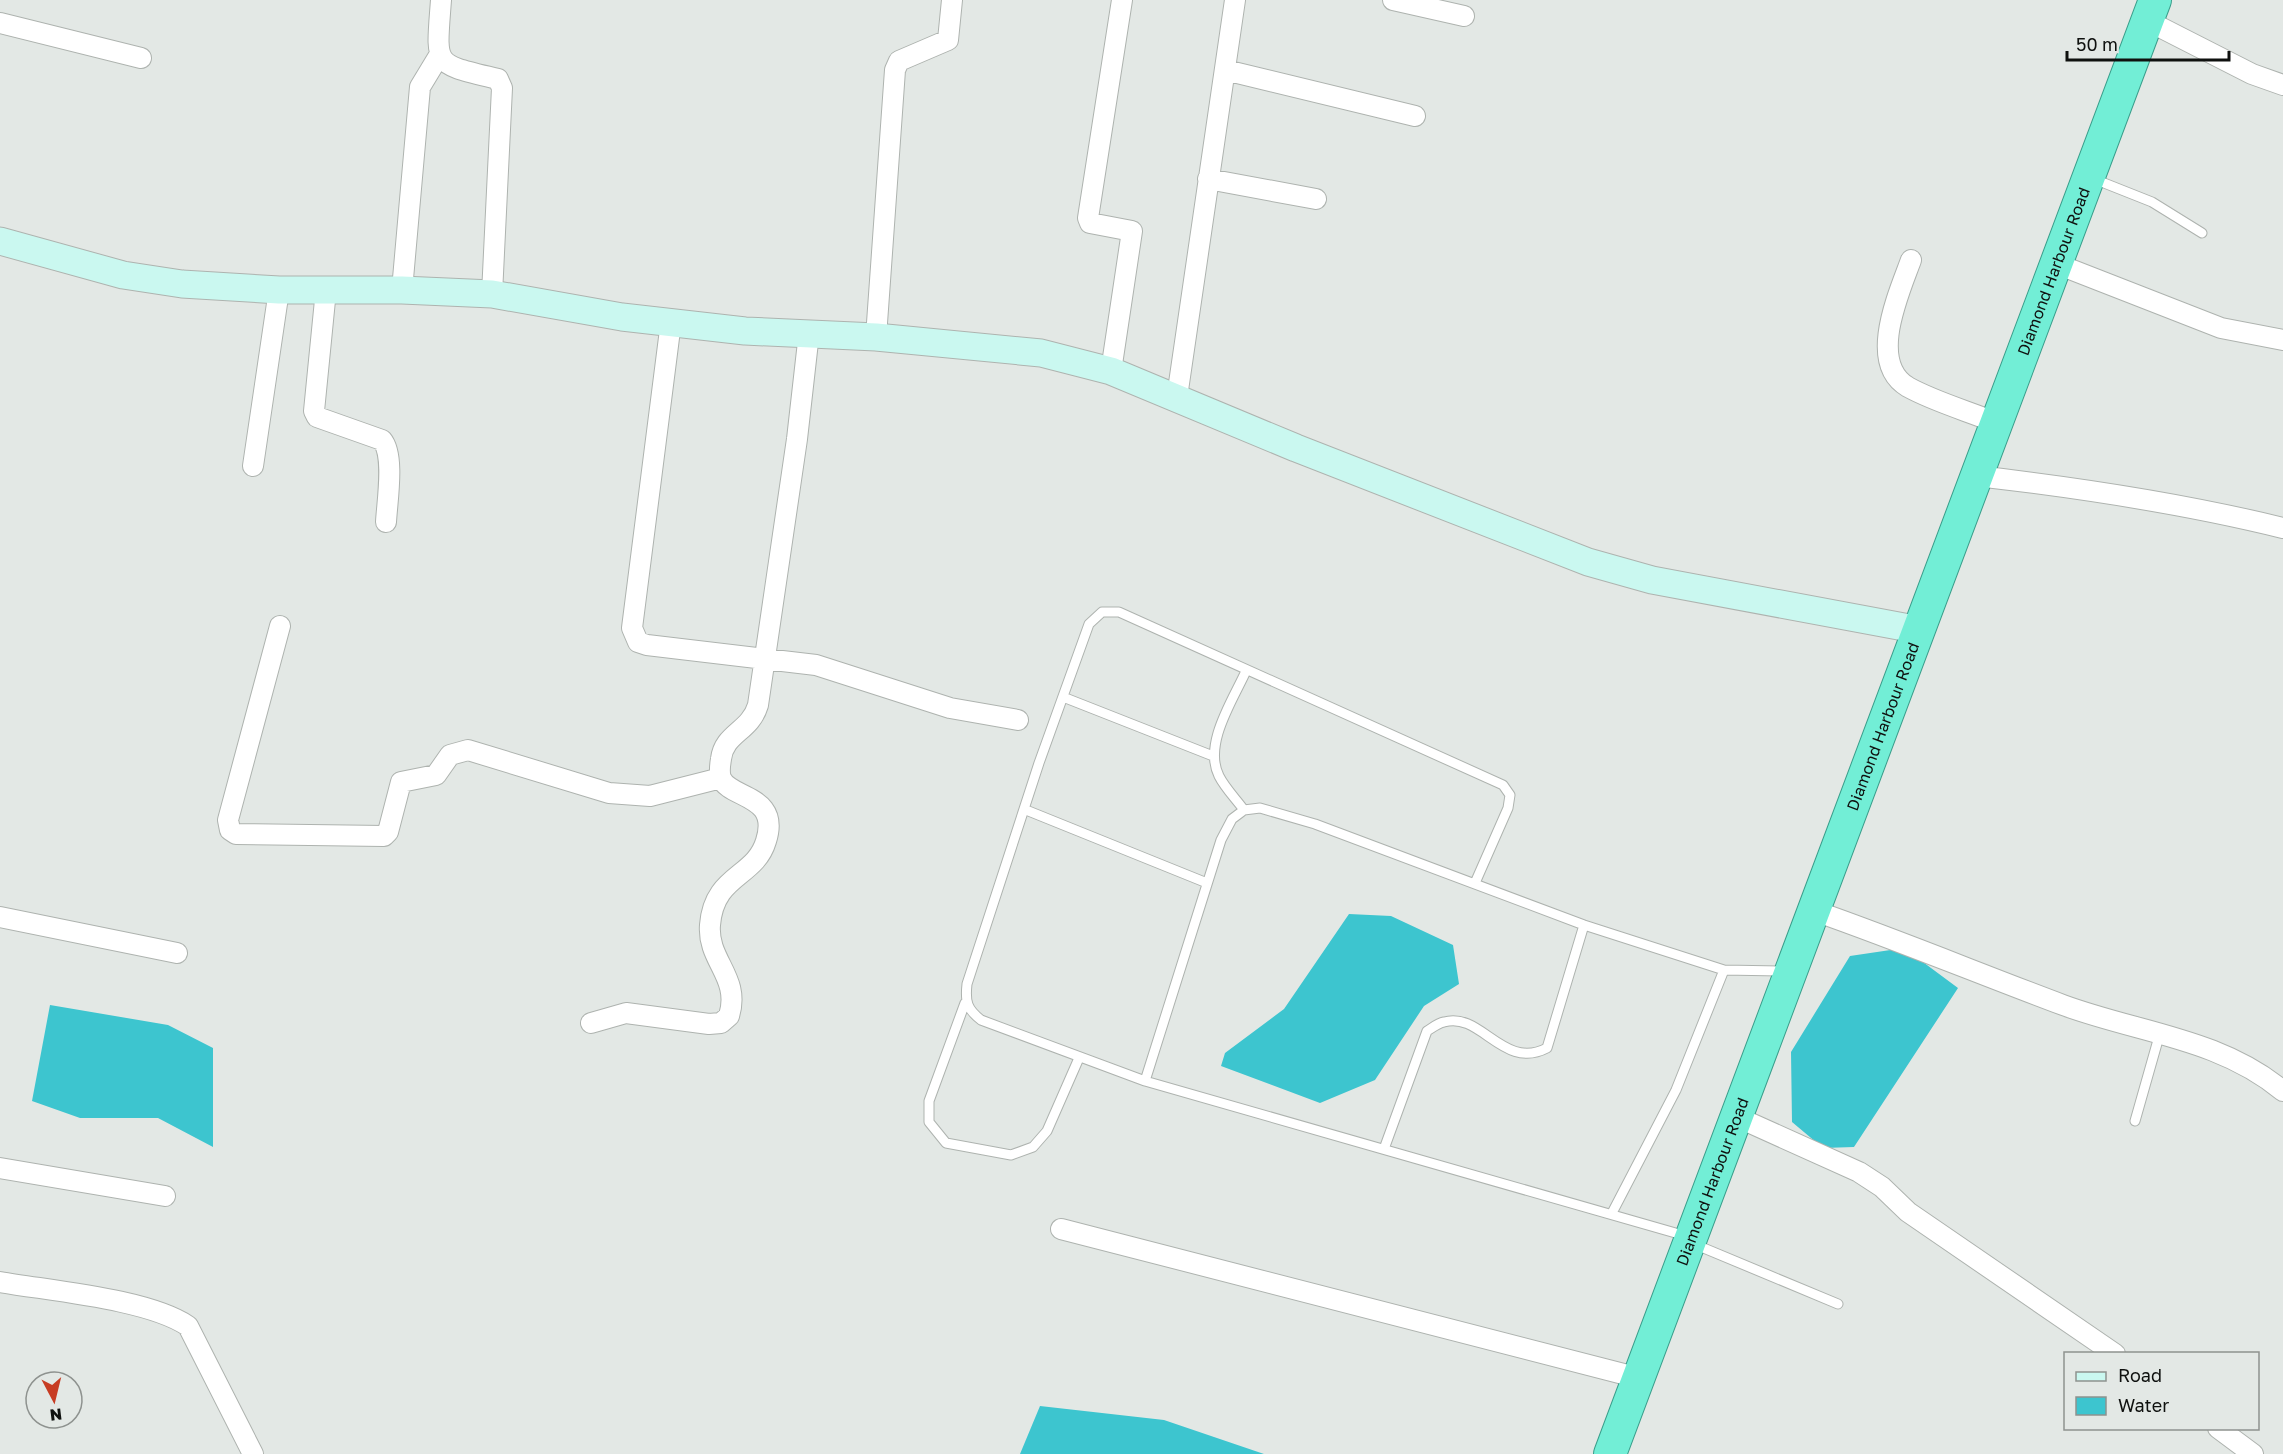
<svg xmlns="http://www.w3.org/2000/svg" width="2283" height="1454" viewBox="0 0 2283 1454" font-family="'Golos Text',sans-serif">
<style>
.water{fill:#3dc5cf}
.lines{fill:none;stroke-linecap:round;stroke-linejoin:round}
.service-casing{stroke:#aeb3af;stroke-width:11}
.minor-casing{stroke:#aeb3af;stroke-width:22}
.secondary-casing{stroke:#aeb3af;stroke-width:29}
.trunk-casing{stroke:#399d8a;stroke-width:34}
.service{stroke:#fff;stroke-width:9}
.minor{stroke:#fff;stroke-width:20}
.secondary{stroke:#caf8f0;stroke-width:27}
.trunk{stroke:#72eed6;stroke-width:32}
.labels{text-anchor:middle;stroke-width:4.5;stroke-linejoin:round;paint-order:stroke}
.street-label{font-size:16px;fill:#0f110f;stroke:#e3e8e5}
</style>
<rect width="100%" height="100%" fill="#e3e8e5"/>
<!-- water -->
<path class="water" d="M 1349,914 L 1391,916 L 1453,945 L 1459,984 L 1424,1006 L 1375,1080 L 1320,1103 L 1221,1066 L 1225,1053 L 1284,1009 Z
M 1904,948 L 1958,988 L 1854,1147 L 1823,1148 L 1792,1122 L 1791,1052 L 1850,956 Z
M 50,1005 L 168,1025 L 213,1048 L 213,1147 L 158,1118 L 80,1118 L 32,1101 Z
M 1040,1406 L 1164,1420 L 1264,1454 L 1020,1454 Z"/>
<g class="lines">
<defs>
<path id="service" d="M 2094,179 L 2152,202 L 2202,233
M 1063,697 L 1213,756
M 1026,810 L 1207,883
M 1244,810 C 1236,799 1225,788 1219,776 C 1203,744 1233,700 1246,671
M 1475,883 L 1508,808 L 1510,795 L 1503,785 L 1119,612 L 1102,612 L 1089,624 L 1039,763 L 967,984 C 965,1002 967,1009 981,1020 L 1145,1081 L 1686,1236
M 965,1003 L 929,1101 L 929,1122 L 946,1143 L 1011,1155 L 1033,1147 L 1047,1131 L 1079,1058
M 1145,1081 L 1221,840 L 1232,819 L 1244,810 L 1260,808 L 1315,824 L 1584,925 L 1724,970 L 1787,971
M 2135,1121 L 2160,1033
M 1384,1149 L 1427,1031 C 1432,1028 1438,1023 1444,1022 C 1481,1011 1503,1071 1547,1048 L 1584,925
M 1612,1213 L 1676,1090 L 1724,970
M 1694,1244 L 1838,1304"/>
<path id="minor" d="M 441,0 C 436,68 432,63 498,79 L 502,88 L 492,294
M 1393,0 L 1464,16
M 2148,21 L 2252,74 L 2283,85
M 0,23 L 141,58
M 1225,70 L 1415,116
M 1208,179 L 1316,199
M 1911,260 C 1899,293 1867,363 1908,387 C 1935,402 1968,411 1997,423
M 2057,264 L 2221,328 L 2283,340
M 326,290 L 314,411 L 317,417 L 382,440 C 395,455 387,502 386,522
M 402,290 L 420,87 L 440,54
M 671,322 L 632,628 L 638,642 L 647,645 L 816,665 L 950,708 L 1018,720
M 876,337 L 895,70 L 899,61 L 948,40 L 952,0
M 1111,371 L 1132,231 L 1090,223 L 1088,218 L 1122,0
M 1177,397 L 1235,0
M 253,466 L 279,290
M 1977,476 C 2081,488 2182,503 2283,528
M 280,626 L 228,820 L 230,830 L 236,834 L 384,836 L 388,832 L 401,782 L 436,775 L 450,755 L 468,750 L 609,793 L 650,796 L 721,778
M 1815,911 C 1898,940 1980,974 2063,1005 C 2139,1033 2219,1038 2283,1091
M 0,917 L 177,953
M 591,1023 L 626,1013 L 709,1024 L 721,1023 L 729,1016 C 741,977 707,961 710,925 C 714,874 755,878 766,841 C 781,794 729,799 721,778 C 719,773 720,765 721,759 C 724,733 750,732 758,705 L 797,439 L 809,333
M 1737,1117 L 1859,1172 L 1882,1187 L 1908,1212 L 2115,1354
M 0,1168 L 165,1196
M 1061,1229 L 1639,1378
M 0,1282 C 51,1291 148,1299 188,1326 L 253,1454
M 2218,1428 L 2253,1454"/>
<path id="secondary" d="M 0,241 L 123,275 L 182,284 L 279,290 L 402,290 L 492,294 L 622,317 L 745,331 L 876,337 L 1041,353 L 1111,371 L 1296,448 L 1588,562 L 1652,580 L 1920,630"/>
<g id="trunk">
<path id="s1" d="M 1610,1454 L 2155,0"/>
</g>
</defs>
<!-- service casing -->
<use href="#service" class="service-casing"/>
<!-- minor casing -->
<use href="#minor" class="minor-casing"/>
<!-- secondary casing -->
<use href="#secondary" class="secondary-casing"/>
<!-- trunk casing -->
<use href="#trunk" class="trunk-casing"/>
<!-- service -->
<use href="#service" class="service"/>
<!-- minor -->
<use href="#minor" class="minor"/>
<!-- secondary -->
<use href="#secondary" class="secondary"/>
<!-- trunk -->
<use href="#trunk" class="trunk"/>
</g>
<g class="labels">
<!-- street labels -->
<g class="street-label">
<text dy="6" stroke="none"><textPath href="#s1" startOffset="1263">Diamond Harbour Road</textPath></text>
<text dy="6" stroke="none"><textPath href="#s1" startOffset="777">Diamond Harbour Road</textPath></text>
<text dy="6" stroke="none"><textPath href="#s1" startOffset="291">Diamond Harbour Road</textPath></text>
</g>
</g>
<!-- legend -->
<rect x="2064" y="1352" width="195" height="78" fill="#e3e8e5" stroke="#8e928f" stroke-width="1.5"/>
<rect x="2076" y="1372" width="30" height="9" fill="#caf8f0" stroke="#8e928f" stroke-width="1.5"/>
<text x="2118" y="1382" font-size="18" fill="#0f110f">Road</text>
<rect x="2076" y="1397" width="30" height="18" fill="#3dc5cf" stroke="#8e928f" stroke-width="1.5"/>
<text x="2118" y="1412" font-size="18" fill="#0f110f">Water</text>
<!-- north arrow -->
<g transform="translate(54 1400) rotate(173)"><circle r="28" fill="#e3e8e5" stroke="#8e928f" stroke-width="1.5"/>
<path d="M0-4.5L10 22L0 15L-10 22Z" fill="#c73c23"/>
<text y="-9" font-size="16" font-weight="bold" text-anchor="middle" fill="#0f110f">N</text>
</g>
<!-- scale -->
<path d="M2067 51v9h162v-9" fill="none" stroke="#0f110f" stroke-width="3"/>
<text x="2076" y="51" font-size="18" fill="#0f110f" stroke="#e3e8e5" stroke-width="4.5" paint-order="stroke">50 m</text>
</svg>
